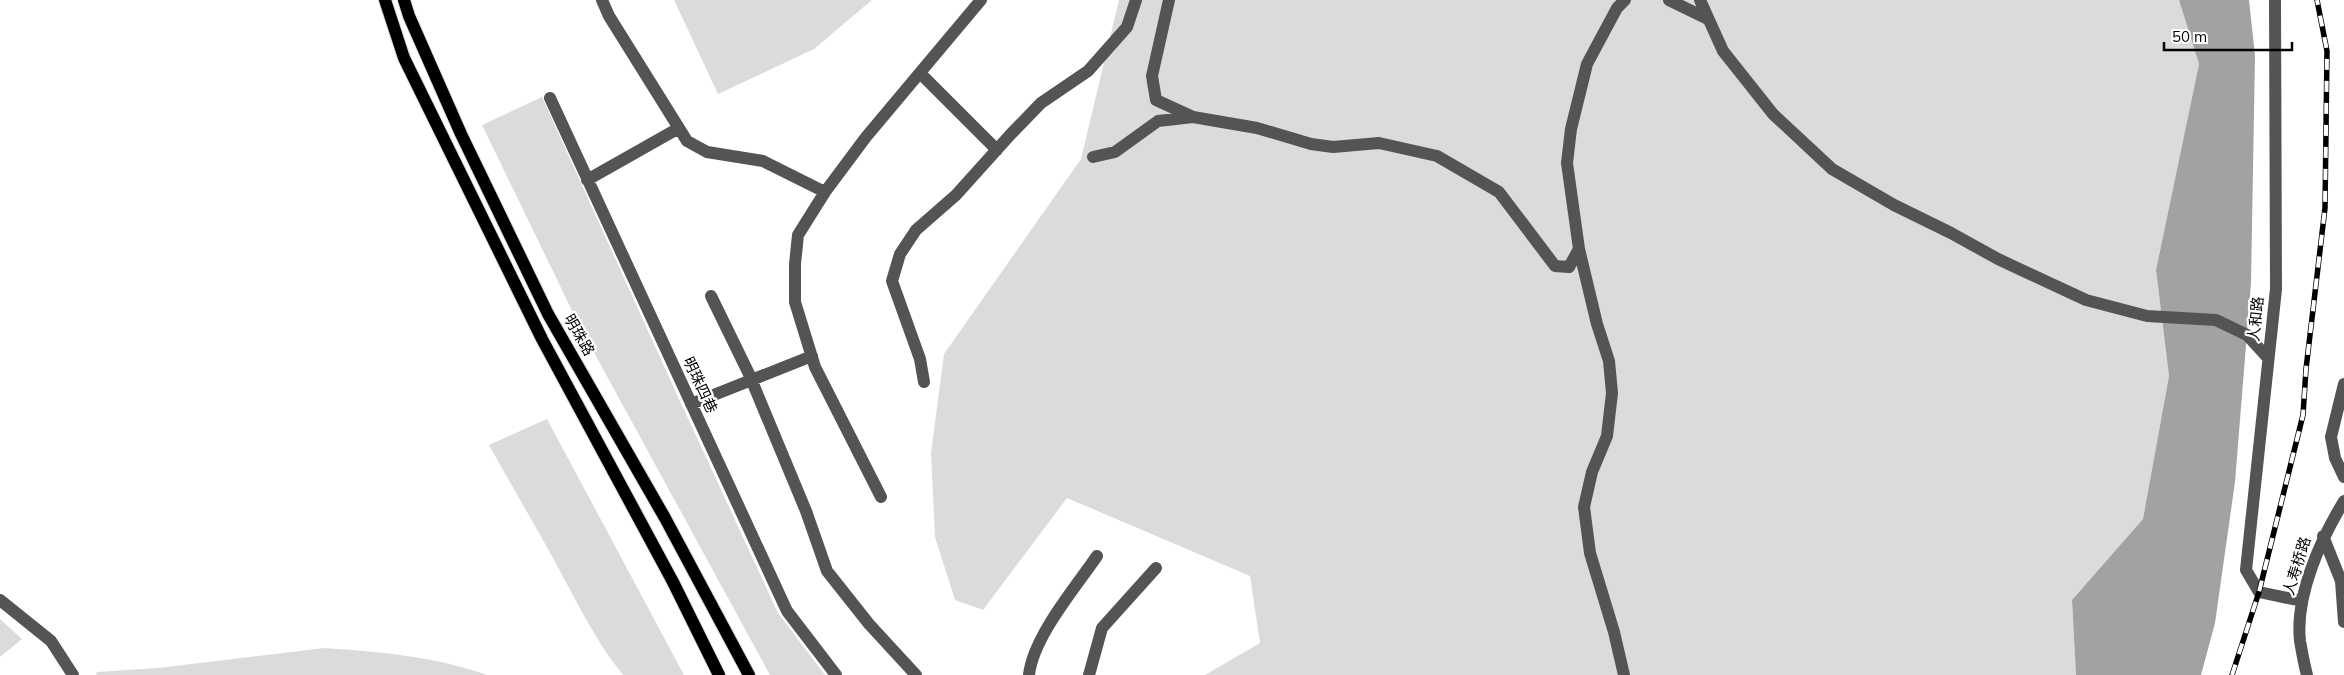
<svg xmlns="http://www.w3.org/2000/svg" width="2344" height="675" viewBox="0 0 2344 675" font-family="Mulish,'Noto Sans SC',sans-serif">
<style>
.green{fill:#dbdbdb}
.water{fill:#a2a2a2}
.lines{fill:none;stroke-linecap:round;stroke-linejoin:round}
.major-casing{stroke:#dbdbdb;stroke-width:14}
.minor{stroke:#545454;stroke-width:12}
.major{stroke:#000;stroke-width:12}
.rail-casing{stroke:#000;stroke-width:5.5}
.rail{stroke:#fff;stroke-width:4;stroke-dasharray:11;stroke-linecap:butt}
.labels{text-anchor:middle;stroke-width:4.5;stroke-linejoin:round;paint-order:stroke}
.street-label{font-size:15px;fill:#000;stroke:#fff}
</style>
<rect width="100%" height="100%" fill="#fff"/>
<!-- green -->
<path class="green" d="M 674,0 L 872,0 L 814,49 L 718,94 Z
M 1119,0 L 2179,0 L 2199,64 L 2156,270 L 2169,376 L 2143,519 L 2072,600 L 2076,675 L 1205,675 L 1260,643 L 1250,576 L 1067,498 L 983,610 L 955,600 L 935,537 L 931,453 L 944,354 L 1081,159 Z
M 542,97 L 668,375 L 778,613 L 825,675 L 770,675 L 579,325 L 482,125 Z
M 547,419 L 684,675 L 623,675 C 594,639 575,598 553,558 C 532,520 510,483 489,445 Z
M 0,619 L 22,639 L 0,657 Z
M 324,648 C 381,652 433,656 487,675 L 96,675 L 97,672 L 158,668 Z"/>
<!-- water -->
<path class="water" d="M 2179,0 L 2249,0 L 2255,56 L 2251,283 L 2235,482 L 2215,623 L 2201,675 L 2076,675 L 2072,600 L 2143,519 L 2169,376 L 2156,270 L 2199,64 Z"/>
<g class="lines">
<defs>
<path id="major" d="M 385,0 L 404,58 L 542,339 L 673,582 L 719,675
M 404,0 L 409,16 L 461,134 L 548,314 L 665,518 L 749,675"/>
</defs>
<!-- major casing -->
<use href="#major" class="major-casing"/>
<!-- minor -->
<path class="minor" d="M 602,0 L 609,16 L 687,141 L 707,152 L 763,161 L 825,192
M 1169,0 L 1152,76 L 1156,100 L 1193,117
M 1669,0 L 1708,19
M 1700,0 L 1723,51 L 1773,114 L 1832,169 L 1894,205 L 1951,233 L 1998,259 L 2086,300 L 2147,316 L 2216,320 L 2247,335 L 2268,358
M 2275,0 L 2276,289 L 2246,570 L 2259,592 L 2302,601
M 920,73 L 997,150
M 550,98 L 787,611 L 836,675
M 1093,157 L 1115,152 L 1158,121 L 1193,117 L 1257,128 L 1311,144 L 1333,147 L 1379,143 L 1437,156 L 1499,192 L 1555,266 L 1569,267 L 1579,249
M 587,180 L 679,128
M 711,296 L 749,374 L 806,511 L 827,571 L 869,624 L 916,675
M 924,382 L 920,359 L 892,281 L 900,254 L 916,230 L 956,195 L 1010,135 L 1041,103 L 1088,71 L 1127,27 L 1136,0
M 2344,384 L 2331,437 L 2335,458 L 2344,477
M 691,404 L 812,356
M 881,497 L 815,367 L 795,302 L 795,264 L 798,235 L 825,192 L 866,137 L 981,0
M 2323,536 L 2341,581 L 2344,622
M 0,600 L 51,641 L 73,675
M 1029,675 C 1033,637 1075,588 1097,556
M 1089,675 L 1102,628 L 1156,568
M 1624,675 L 1614,632 L 1590,553 L 1584,507 L 1592,472 L 1607,436 L 1612,393 L 1609,361 L 1597,324 L 1579,249 L 1567,163 L 1571,129 L 1587,64 L 1617,8 L 1625,0
M 2307,675 C 2304,664 2302,652 2300,641 C 2295,595 2321,539 2344,501"/>
<!-- major -->
<use href="#major" class="major"/>
<defs>
<path id="rail" d="M 2232,675 L 2259,592 L 2303,415 L 2306,369 L 2325,208 L 2327,51 L 2317,0"/>
</defs>
<!-- rail casing -->
<use href="#rail" class="rail-casing"/>
<!-- rail -->
<use href="#rail" class="rail"/>
</g>
<g class="labels">
<!-- street labels -->
<g class="street-label">
<text transform="translate(2256 319) rotate(-84)" y="5">人和路</text>
<text transform="translate(579 335) rotate(60)" y="5">明珠路</text>
<text transform="translate(700 385) rotate(65)" y="5">明珠四巷</text>
<text transform="translate(2297 566) rotate(-73)" y="5">人寿桥路</text>
</g>
</g>
<!-- scale -->
<path d="M2164 42v8h128v-8" fill="none" stroke="#000000" stroke-width="2.5"/>
<text x="2172" y="42" font-size="15" fill="#000000" stroke="#ffffff" stroke-width="4" paint-order="stroke">50 m</text>
</svg>
